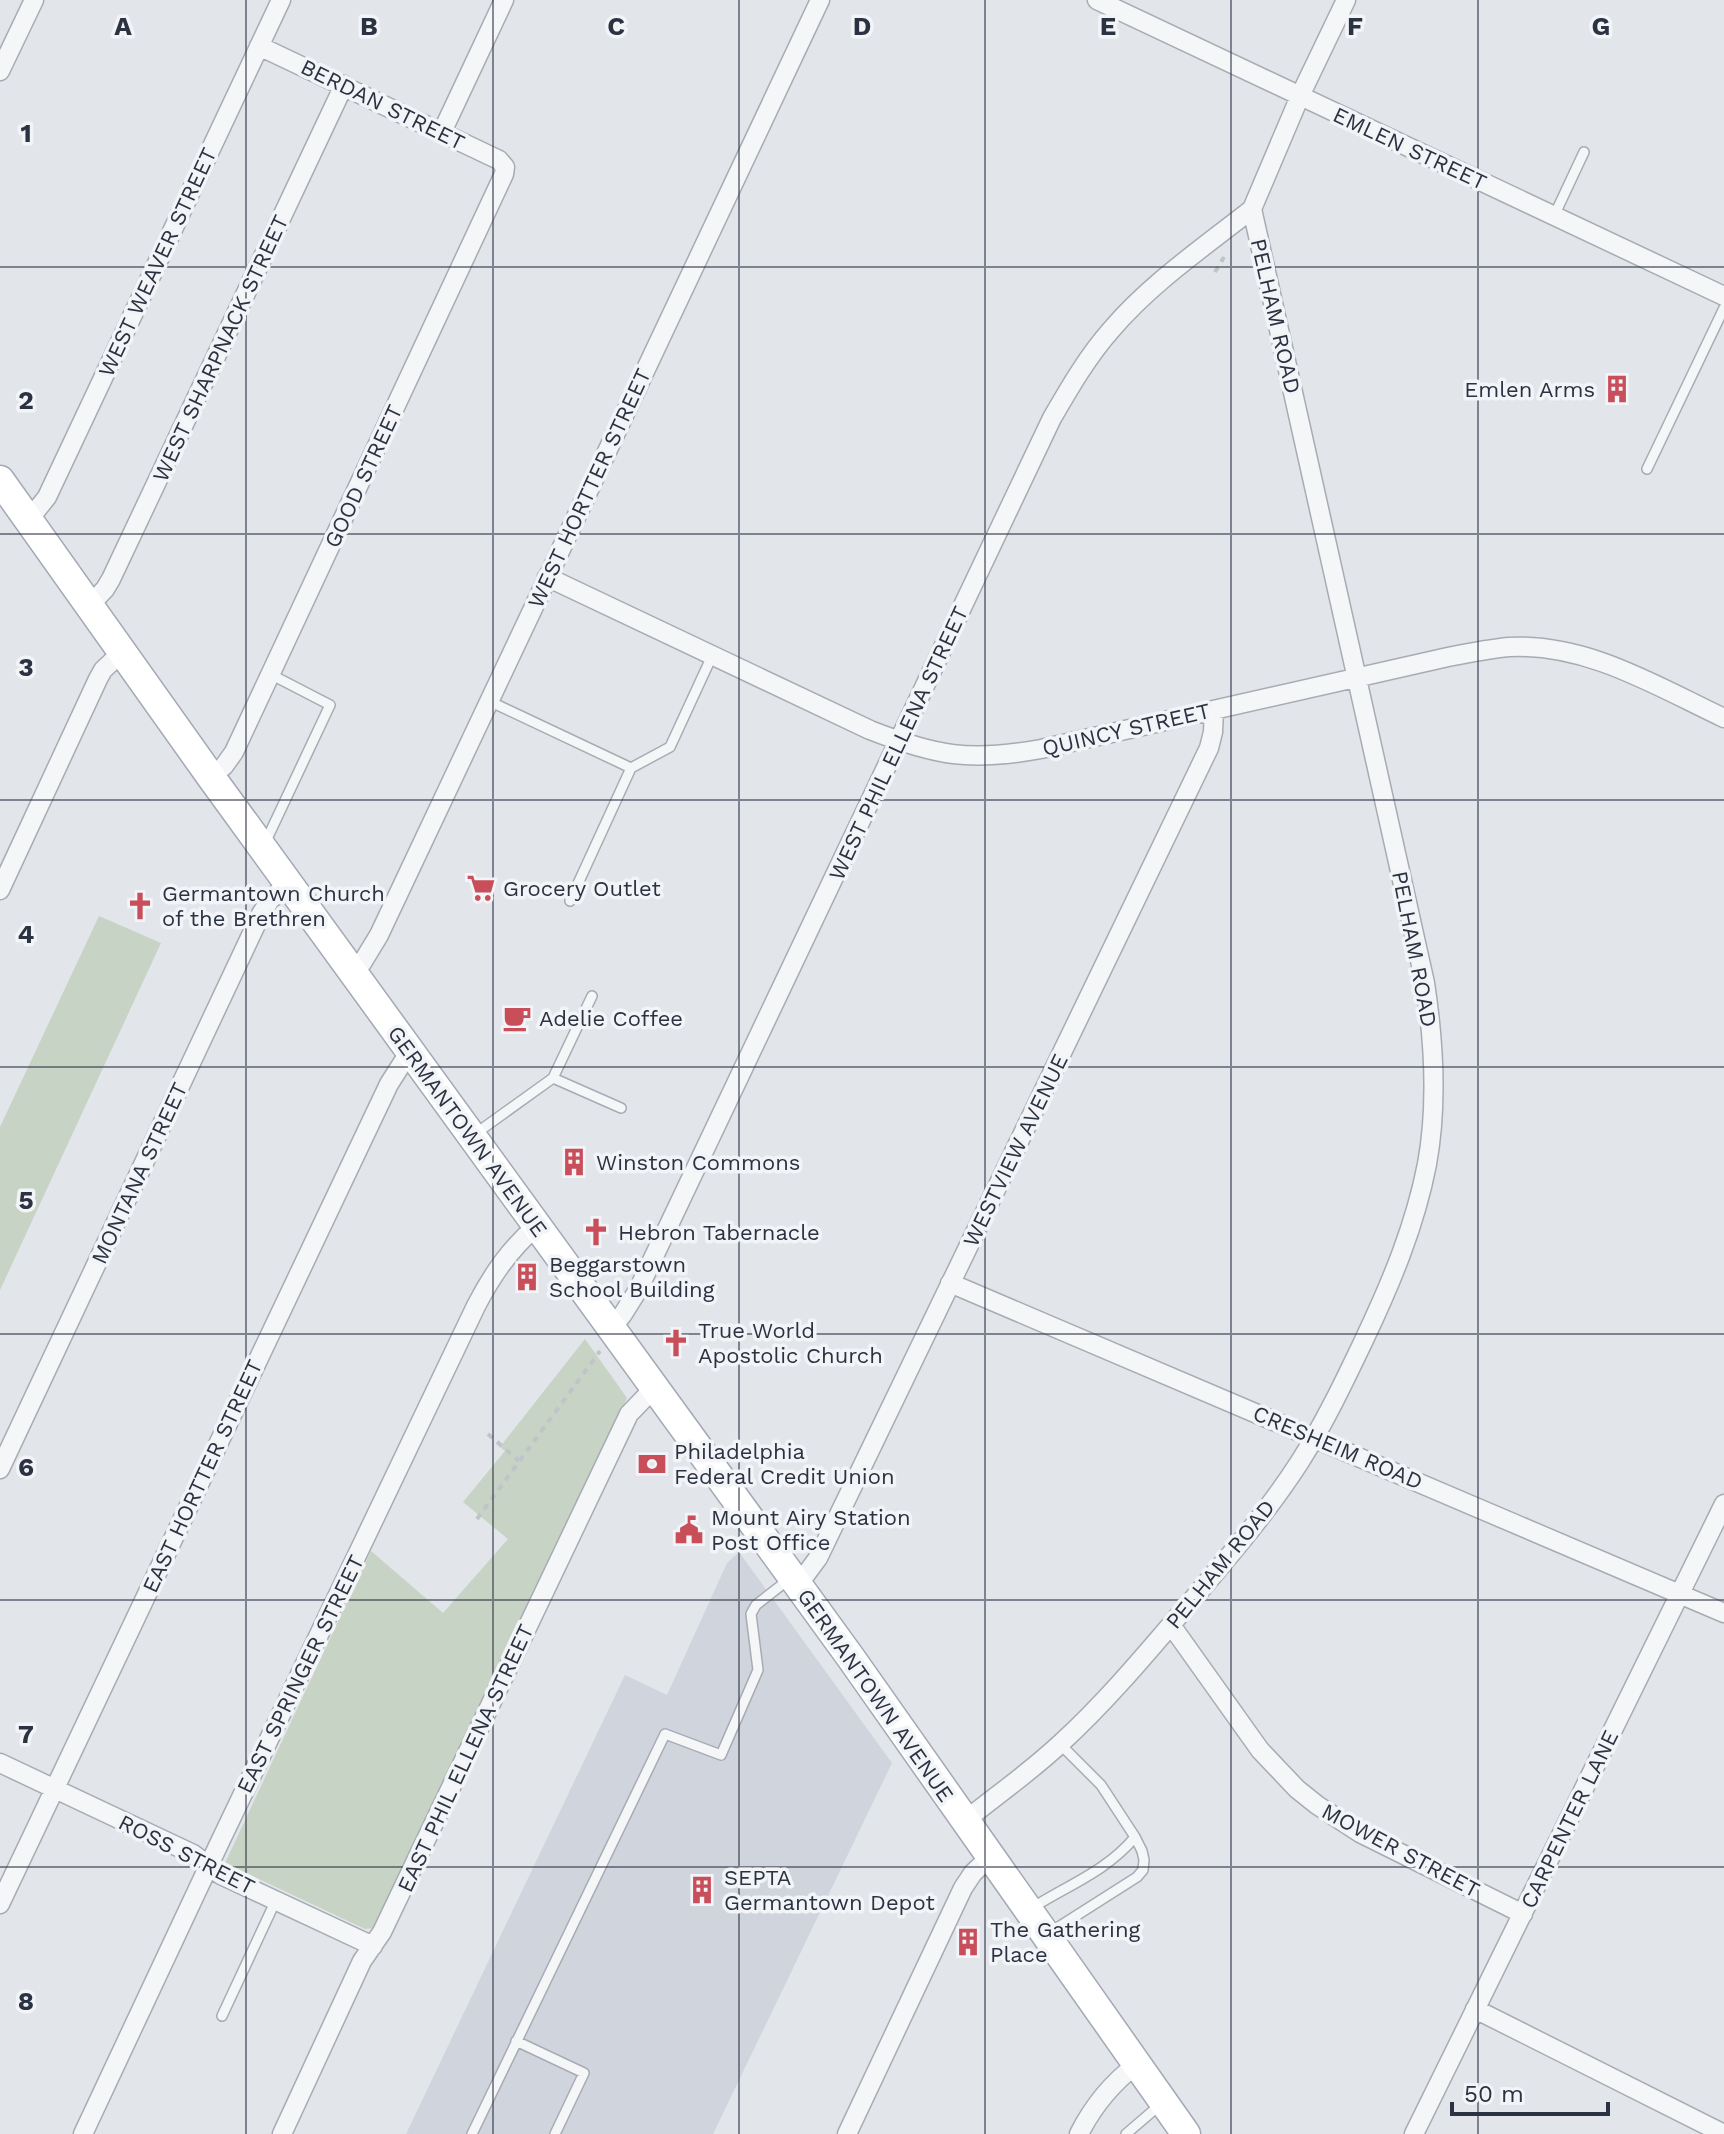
<svg xmlns="http://www.w3.org/2000/svg" width="1724" height="2134" viewBox="0 0 1724 2134" font-family="'Work Sans',sans-serif">
<style>
.built{fill:#d0d4dc}
.green{fill:#c7d3c4}
.lines{fill:none;stroke-linecap:round;stroke-linejoin:round}
.service-casing{stroke:#a7acb4;stroke-width:12}
.minor-casing{stroke:#a7acb4;stroke-width:21}
.primary-casing{stroke:#a2a9b5;stroke-width:31}
.path{stroke:#c0c3c8;stroke-width:4;stroke-dasharray:6 6;stroke-linecap:butt}
.service{stroke:#f5f6f8;stroke-width:9}
.minor{stroke:#f5f6f8;stroke-width:18}
.primary{stroke:#fff;stroke-width:28}
.grid{fill:none;stroke:#2b3241;stroke-width:2;stroke-opacity:0.55}
.labels{text-anchor:middle;stroke-width:7;stroke-linejoin:round;paint-order:stroke}
.street-label{font-size:22px;fill:#2b3241;stroke:#f2f4f7}
.poi-label{font-size:22px;fill:#2b3241;stroke:#f2f4f7;text-anchor:start}
.grid-label{font-size:26px;text-anchor:middle;font-weight:bold;fill:#2b3241;stroke:#f2f4f7;stroke-width:7;stroke-linejoin:round;paint-order:stroke}
</style>
<rect width="100%" height="100%" fill="#e2e5ea"/>
<!-- built -->
<path class="built" d="M 739,1552 L 892,1763 L 713,2134 L 406,2134 L 625,1675 L 667,1695 L 727,1563 Z"/>
<!-- green -->
<path class="green" d="M 99,916 L 161,943 L 0,1290 L 0,1127 Z
M 585,1339 L 627,1398 L 373,1928 L 365,1929 L 225,1863 L 371,1551 L 443,1613 L 508,1539 L 463,1502 L 505,1451 L 500,1447 Z"/>
<g class="lines">
<defs>
<path id="service" d="M 1554,216 L 1584,152
M 1647,469 L 1724,308
M 489,701 L 631,768 L 670,747 L 712,656
M 266,841 L 330,705 L 270,674
M 570,901 L 631,768
M 553,1078 L 592,996
M 475,1134 L 553,1078 L 621,1108
M 1032,1908 C 1068,1885 1107,1871 1135,1837
M 1049,1933 L 1137,1877 L 1143,1870 L 1144,1860 L 1142,1851 L 1135,1837 L 1101,1785 L 1060,1744
M 222,2016 L 276,1900
M 516,2041 L 584,2073 L 555,2134
M 472,2134 L 665,1734 L 721,1755 L 758,1670 L 751,1614 L 756,1605 L 788,1580
M 1126,2134 L 1161,2104"/>
<path id="minor" d="M 1097,0 L 1724,296
M 0,71 L 34,0
M 442,132 L 504,0
M 27,518 L 35,512 L 47,497 L 281,0
M 547,577 L 870,730 C 936,756 970,762 1041,749 L 1448,657 C 1468,653 1488,649 1509,647 C 1587,643 1656,686 1724,718
M 89,606 L 105,589 L 111,579 L 344,85
M 211,777 L 224,766 L 234,752 L 504,174 L 505,167 L 499,160 L 259,46
M 0,890 L 98,679 L 103,670 L 122,652
M 353,973 L 362,963 L 379,935 L 820,0
M 950,1283 L 1724,1613
M 612,1328 L 623,1314 L 638,1290 L 1052,418 C 1070,387 1088,356 1111,330 C 1151,283 1204,247 1252,209
M 0,1469 L 261,914 L 270,900 L 288,883
M 798,1585 L 818,1558 L 1209,748 L 1213,732 L 1214,710
M 1171,1625 L 1260,1750 L 1297,1789 L 1317,1805 L 1360,1833 L 1523,1914
M 0,1763 L 193,1854 L 221,1875 L 373,1946
M 966,1820 C 997,1795 1030,1772 1060,1744 C 1106,1702 1146,1654 1187,1606 C 1226,1560 1266,1514 1299,1463 C 1324,1424 1344,1382 1364,1340 C 1391,1283 1415,1226 1427,1164 C 1438,1104 1434,1042 1425,983 L 1252,209 L 1300,96 L 1346,0
M 0,1904 L 389,1084 L 403,1062 L 412,1053
M 1475,2009 L 1724,2134
M 83,2134 L 218,1846 L 476,1306 C 492,1275 510,1248 537,1226
M 282,2134 L 362,1961 L 382,1932 L 629,1414 L 655,1387
M 847,2134 L 963,1888 L 973,1873 L 991,1856
M 1079,2134 C 1093,2106 1112,2083 1137,2064
M 1414,2134 L 1724,1504"/>
<path id="primary" d="M 0,480 L 211,777 L 851,1658 L 1186,2134"/>
</defs>
<!-- service casing -->
<use href="#service" class="service-casing"/>
<!-- minor casing -->
<use href="#minor" class="minor-casing"/>
<!-- primary casing -->
<use href="#primary" class="primary-casing"/>
<!-- path -->
<path class="path" d="M 1215,272 L 1224,257
M 488,1434 L 519,1461
M 477,1519 L 600,1351"/>
<!-- service -->
<use href="#service" class="service"/>
<!-- minor -->
<use href="#minor" class="minor"/>
<!-- primary -->
<use href="#primary" class="primary"/>
</g>
<!-- grid -->
<path class="grid" d="M 246,0 L 246,2134M 493,0 L 493,2134M 739,0 L 739,2134M 985,0 L 985,2134M 1231,0 L 1231,2134M 1478,0 L 1478,2134M 0,267 L 1724,267M 0,534 L 1724,534M 0,800 L 1724,800M 0,1067 L 1724,1067M 0,1334 L 1724,1334M 0,1600 L 1724,1600M 0,1867 L 1724,1867"/>
<!-- icons -->
<defs>
<symbol id="building-bare" viewBox="-9 -9 18 18"><path d="M-4-6H4V6H1V3H-1V6H-4ZM-2.5-4.3h1.7v1.8h-1.7ZM.8-4.3h1.7v1.8H.8ZM-2.5-1h1.7V.8h-1.7ZM.8-1h1.7V.8H.8Z" fill="#c84e5a" stroke="#f2f4f7" stroke-width="2.5" paint-order="stroke"/></symbol>
<symbol id="supermarket-bare" viewBox="-9 -9 18 18"><path d="M-6-5.5h2.5l.6 2H6L4.5 2H-2.5L-4.4-4H-6ZM-1.5 3.2a1.3 1.3 0 1 0 .1 0ZM3 3.2a1.3 1.3 0 1 0 .1 0Z" fill="#c84e5a" stroke="#f2f4f7" stroke-width="2.5" paint-order="stroke"/></symbol>
<symbol id="church-bare" viewBox="-9 -9 18 18"><path d="M-1.2-6h2.4v3.5h3.3v2.4h-3.3V6h-2.4V-.1h-3.3v-2.4h3.3Z" fill="#c84e5a" stroke="#f2f4f7" stroke-width="2.5" paint-order="stroke"/></symbol>
<symbol id="cafe-bare" viewBox="-9 -9 18 18"><path d="M-5.5-4.5H6V0H3Q3 3.5 0 3.5H-2.5Q-5.5 3.5-5.5 0ZM3-3.2v2h1.7v-2ZM-6 4.5H4V6H-6Z" fill="#c84e5a" stroke="#f2f4f7" stroke-width="2.5" paint-order="stroke"/></symbol>
<symbol id="bank-bare" viewBox="-9 -9 18 18"><path d="M-6-4H6V4H-6ZM0-2.3a2.3 2.3 0 1 0 0 4.6a2.3 2.3 0 1 0 0-4.6Z" fill="#c84e5a" stroke="#f2f4f7" stroke-width="2.5" paint-order="stroke"/></symbol>
<symbol id="civic-bare" viewBox="-9 -9 18 18"><path d="M-.6-6.5H3V-4.5H.6V-3L4-1V1h2V6H-6V1h2V-1L-.6-3ZM-1.2 2.5V6h2.4V2.5Z" fill="#c84e5a" stroke="#f2f4f7" stroke-width="2.5" paint-order="stroke"/></symbol>
</defs>
<g fill-rule="evenodd">
<use href="#building-bare" x="1597" y="369" width="40" height="40"/>
<use href="#supermarket-bare" x="461" y="868" width="40" height="40"/>
<use href="#church-bare" x="120" y="886" width="40" height="40"/>
<use href="#cafe-bare" x="497" y="998" width="40" height="40"/>
<use href="#building-bare" x="554" y="1142" width="40" height="40"/>
<use href="#church-bare" x="576" y="1212" width="40" height="40"/>
<use href="#building-bare" x="507" y="1257" width="40" height="40"/>
<use href="#church-bare" x="656" y="1323" width="40" height="40"/>
<use href="#bank-bare" x="632" y="1444" width="40" height="40"/>
<use href="#civic-bare" x="669" y="1510" width="40" height="40"/>
<use href="#building-bare" x="682" y="1870" width="40" height="40"/>
<use href="#building-bare" x="948" y="1922" width="40" height="40"/>
</g>
<g class="labels">
<!-- street labels -->
<g class="street-label">
<text transform="translate(383 104) rotate(26)" y="8">BERDAN STREET</text>
<text transform="translate(1410 148) rotate(25)" y="8">EMLEN STREET</text>
<text transform="translate(157 262) rotate(-65)" y="8">WEST WEAVER STREET</text>
<text transform="translate(1276 316) rotate(77)" y="8">PELHAM ROAD</text>
<text transform="translate(220 348) rotate(-65)" y="8">WEST SHARPNACK STREET</text>
<text transform="translate(363 476) rotate(-65)" y="8">GOOD STREET</text>
<text transform="translate(589 488) rotate(-65)" y="8">WEST HORTTER STREET</text>
<text transform="translate(1126 729) rotate(-13)" y="8">QUINCY STREET</text>
<text transform="translate(898 743) rotate(-65)" y="8">WEST PHIL ELLENA STREET</text>
<text transform="translate(1415 949) rotate(79)" y="8">PELHAM ROAD</text>
<text transform="translate(468 1131) rotate(54)" y="8">GERMANTOWN AVENUE</text>
<text transform="translate(1015 1150) rotate(-64)" y="8">WESTVIEW AVENUE</text>
<text transform="translate(139 1173) rotate(-65)" y="8">MONTANA STREET</text>
<text transform="translate(1338 1447) rotate(23)" y="8">CRESHEIM ROAD</text>
<text transform="translate(202 1476) rotate(-65)" y="8">EAST HORTTER STREET</text>
<text transform="translate(1220 1564) rotate(-51)" y="8">PELHAM ROAD</text>
<text transform="translate(300 1674) rotate(-64)" y="8">EAST SPRINGER STREET</text>
<text transform="translate(876 1695) rotate(55)" y="8">GERMANTOWN AVENUE</text>
<text transform="translate(465 1758) rotate(-65)" y="8">EAST PHIL ELLENA STREET</text>
<text transform="translate(1569 1819) rotate(-64)" y="8">CARPENTER LANE</text>
<text transform="translate(1401 1850) rotate(28)" y="8">MOWER STREET</text>
<text transform="translate(187 1854) rotate(27)" y="8">ROSS STREET</text>
</g>
<!-- poi labels -->
<g class="poi-label">
<text x="1595" y="397" text-anchor="end">Emlen Arms</text>
<text x="503" y="896">Grocery Outlet</text>
<text x="162" y="901">Germantown Church<tspan x="162" dy="25">of the Brethren</tspan></text>
<text x="539" y="1026">Adelie Coffee</text>
<text x="596" y="1170">Winston Commons</text>
<text x="618" y="1240">Hebron Tabernacle</text>
<text x="549" y="1272">Beggarstown<tspan x="549" dy="25">School Building</tspan></text>
<text x="698" y="1338">True World<tspan x="698" dy="25">Apostolic Church</tspan></text>
<text x="674" y="1459">Philadelphia<tspan x="674" dy="25">Federal Credit Union</tspan></text>
<text x="711" y="1525">Mount Airy Station<tspan x="711" dy="25">Post Office</tspan></text>
<text x="724" y="1885">SEPTA<tspan x="724" dy="25">Germantown Depot</tspan></text>
<text x="990" y="1937">The Gathering<tspan x="990" dy="25">Place</tspan></text>
</g>
</g>
<g class="grid-label">
<text x="123" y="35">A</text>
<text x="369" y="35">B</text>
<text x="616" y="35">C</text>
<text x="862" y="35">D</text>
<text x="1108" y="35">E</text>
<text x="1355" y="35">F</text>
<text x="1601" y="35">G</text>
<text x="26" y="142">1</text>
<text x="26" y="409">2</text>
<text x="26" y="676">3</text>
<text x="26" y="943">4</text>
<text x="26" y="1209">5</text>
<text x="26" y="1476">6</text>
<text x="26" y="1743">7</text>
<text x="26" y="2010">8</text>
</g>
<!-- scale -->
<path d="M1452 2102v12h156v-12" fill="none" stroke="#2b3241" stroke-width="4"/>
<text x="1464" y="2102" font-size="24" fill="#2b3241" stroke="#f2f4f7" stroke-width="6" paint-order="stroke">50 m</text>
</svg>
